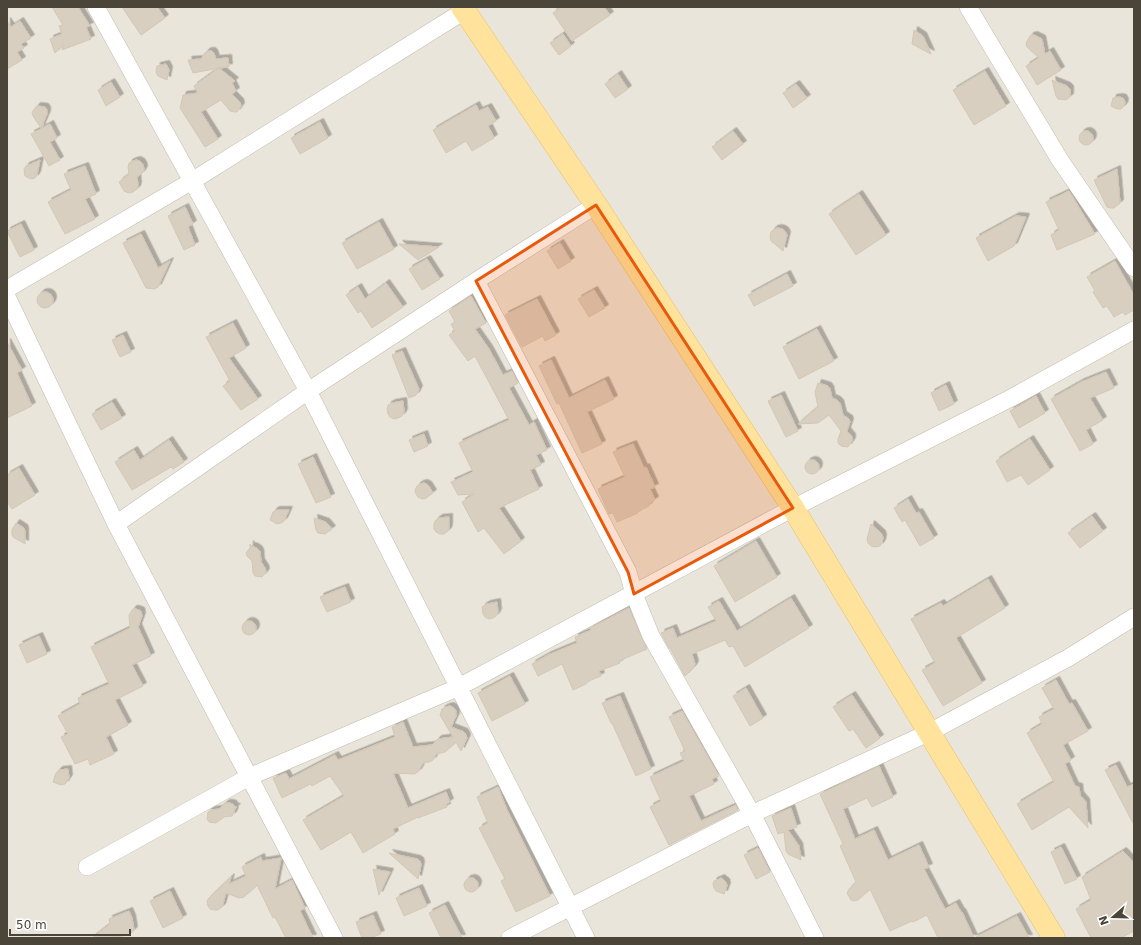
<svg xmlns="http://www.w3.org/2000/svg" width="1141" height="945" viewBox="0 0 1141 945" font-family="'DejaVu Sans',sans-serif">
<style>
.residential{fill:#eae5da}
.building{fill:#d8cfc1;stroke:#d3c7b4;filter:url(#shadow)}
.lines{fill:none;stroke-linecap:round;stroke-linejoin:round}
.minor-casing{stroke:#c2bbae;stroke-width:18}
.major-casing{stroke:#e6c16a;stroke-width:23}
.minor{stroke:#fff;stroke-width:17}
.major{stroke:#ffe39c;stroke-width:22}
.marked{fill:#e8590c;fill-opacity:0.2;stroke:#e8590c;stroke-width:3;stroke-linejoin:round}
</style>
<defs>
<filter id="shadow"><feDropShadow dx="3.5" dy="-3.5" stdDeviation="0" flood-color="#0004"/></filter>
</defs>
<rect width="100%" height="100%" fill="#f6f3ec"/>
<!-- residential -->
<path class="residential" d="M 7,7 L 1134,7 L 1134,938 L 7,938 Z"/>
<!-- building -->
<path class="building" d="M 52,7 L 78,7 L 90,26 L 86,27 L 91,39 L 62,50 L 64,45 L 55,53 L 50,39 L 62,34 L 59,26 L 63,25 Z
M 122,7 L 157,7 L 165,18 L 141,35 Z
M 562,7 L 604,7 L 610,15 L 572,41 L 553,13 Z
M 7,21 L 11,27 L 20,21 L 31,38 L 21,44 L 24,48 L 17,52 L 22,60 L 7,69 Z
M 914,30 L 923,36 L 931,54 L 912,44 Z
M 563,34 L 571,46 L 559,55 L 550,43 Z
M 1034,35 L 1042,39 L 1045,54 L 1050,51 L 1061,70 L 1037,85 L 1026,66 L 1039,58 L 1027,47 L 1026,43 L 1030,36 Z
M 208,51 L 212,51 L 214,53 L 216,59 L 228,58 L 229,67 L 219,68 L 235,81 L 232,83 L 236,91 L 232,94 L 240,102 L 241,106 L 237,112 L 234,112 L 230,111 L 221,100 L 201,112 L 218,139 L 205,147 L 180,108 L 183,95 L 198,93 L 194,86 L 219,68 L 193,73 L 188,60 L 201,59 L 205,53 Z
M 166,64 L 169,70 L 167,80 L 158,76 L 156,72 L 157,66 Z
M 985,71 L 1006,106 L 974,125 L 953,90 Z
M 618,74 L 628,89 L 615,98 L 605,84 Z
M 1052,80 L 1067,86 L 1070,89 L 1070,97 L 1066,100 L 1058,99 L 1056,96 Z
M 111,82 L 120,97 L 106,106 L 98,90 Z
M 796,84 L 807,98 L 793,108 L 783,93 Z
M 1119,97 L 1123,98 L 1125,102 L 1124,106 L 1121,109 L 1117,109 L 1111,106 L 1113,98 Z
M 476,105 L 479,111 L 488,107 L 496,121 L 488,126 L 494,138 L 472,151 L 466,141 L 446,153 L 433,130 Z
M 37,106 L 45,107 L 47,110 L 47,114 L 41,128 L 33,116 L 32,112 Z
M 320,122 L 328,138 L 300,154 L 291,138 Z
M 50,124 L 57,138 L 50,142 L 60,160 L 49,166 L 31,134 Z
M1079 138a7 7 0 1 1 14 0a7 7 0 1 1-14 0Z
M 733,131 L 743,144 L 722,160 L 712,147 Z
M 40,160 L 37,175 L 35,178 L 31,179 L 25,176 L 24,169 L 26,166 Z
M 137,160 L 141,162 L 143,165 L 144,169 L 142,173 L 137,177 L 138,185 L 137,189 L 133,192 L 129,193 L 124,191 L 119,182 L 129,174 L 128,167 L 129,163 L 133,161 Z
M 85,166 L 96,194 L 85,199 L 95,219 L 65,234 L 48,202 L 71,190 L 64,174 Z
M 1117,169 L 1120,203 L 1114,208 L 1110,208 L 1107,207 L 1105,203 L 1094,180 Z
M 1069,191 L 1095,234 L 1057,250 L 1051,235 L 1059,230 L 1046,202 Z
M 859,194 L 886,235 L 856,255 L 829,214 Z
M 185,207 L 193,224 L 188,227 L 195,245 L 184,250 L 168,216 Z
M 1016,216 L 1026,217 L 1014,246 L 988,261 L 976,238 Z
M 379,222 L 394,249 L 357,269 L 342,243 Z
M 21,224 L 34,250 L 20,257 L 7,231 Z
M 778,228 L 782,229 L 785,231 L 787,235 L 783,251 L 771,241 L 770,237 L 771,232 L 774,229 Z
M 141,234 L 158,268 L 170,261 L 158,287 L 154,289 L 146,288 L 123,243 Z
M 560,243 L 571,261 L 558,269 L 547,251 Z
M 399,244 L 439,247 L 418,260 Z
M 427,259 L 440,279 L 422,290 L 409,269 Z
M 1115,261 L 1134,295 L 1134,310 L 1125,315 L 1123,312 L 1114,317 L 1107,306 L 1103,308 L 1093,292 L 1095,291 L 1087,277 Z
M 787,274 L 793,286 L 754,306 L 748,295 Z
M 386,283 L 403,307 L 372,328 L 361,311 L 358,313 L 346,295 L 358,287 L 365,299 Z
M 594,290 L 605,308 L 589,317 L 578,299 Z
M37 300a8 8 0 1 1 16 0a8 8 0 1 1-16 0Z
M 471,296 L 486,323 L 475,329 L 489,349 L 503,375 L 512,371 L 518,383 L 509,388 L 529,425 L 534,422 L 547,450 L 536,455 L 541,465 L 530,470 L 539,489 L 499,508 L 521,541 L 504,554 L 484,528 L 478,532 L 462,502 L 474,494 L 458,495 L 451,482 L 473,472 L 459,443 L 509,420 L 475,356 L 468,361 L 449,335 L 455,331 L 451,324 L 455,322 L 449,311 Z
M 537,299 L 556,335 L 545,341 L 543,336 L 522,347 L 505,315 Z
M 233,323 L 246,348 L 229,358 L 258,399 L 241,410 L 223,386 L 230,381 L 206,337 Z
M 817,329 L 834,361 L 799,379 L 783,347 Z
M 123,335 L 131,352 L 120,357 L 112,340 Z
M 7,342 L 22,370 L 17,373 L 32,406 L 7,418 Z
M 402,351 L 419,389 L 416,395 L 409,398 L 392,355 Z
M 551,360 L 569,398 L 605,380 L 614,399 L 587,412 L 602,444 L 582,453 L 559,403 L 557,404 L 539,366 Z
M 1106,372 L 1114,388 L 1090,398 L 1103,420 L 1086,430 L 1093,444 L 1080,451 L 1051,399 L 1081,382 Z
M 818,383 L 828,386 L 830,389 L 832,398 L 837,400 L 840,403 L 843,415 L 849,419 L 850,422 L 847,431 L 852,437 L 852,441 L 848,447 L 841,446 L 838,443 L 838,439 L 841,431 L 829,415 L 818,423 L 798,424 L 818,407 L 815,392 Z
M 946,385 L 954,404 L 939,411 L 931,393 Z
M 781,395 L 798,431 L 786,437 L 768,401 Z
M 1036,396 L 1045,413 L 1019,428 L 1010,411 Z
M 403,401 L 404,412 L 402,416 L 398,418 L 394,419 L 390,417 L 388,414 L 387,409 L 388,405 L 392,403 Z
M 112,402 L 122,418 L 101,430 L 92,414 Z
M 424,434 L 428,446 L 414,452 L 409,440 Z
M 1030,439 L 1050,470 L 1028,485 L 1021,475 L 1007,482 L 996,461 Z
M 169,440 L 184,462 L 173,469 L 171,467 L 132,490 L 115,462 L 134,450 L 140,460 Z
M 633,444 L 644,468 L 646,467 L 655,487 L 650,489 L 655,500 L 648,504 L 649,506 L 637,512 L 638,513 L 617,522 L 613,513 L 609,514 L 598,489 L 625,477 L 613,452 Z
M 313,457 L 331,497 L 316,503 L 298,464 Z
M805 467a7 7 0 1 1 14 0a7 7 0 1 1-14 0Z
M 19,468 L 35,495 L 12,509 L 7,502 L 7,475 Z
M 424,483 L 428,485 L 433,493 L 426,498 L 422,499 L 418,497 L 416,494 L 415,490 L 417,486 L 420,484 Z
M 908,499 L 916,513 L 919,512 L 934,538 L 920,546 L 905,520 L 902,522 L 894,508 Z
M 276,510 L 289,510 L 284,521 L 281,523 L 277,524 L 270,520 L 273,512 Z
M 1092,516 L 1103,531 L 1080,548 L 1068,533 Z
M 449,517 L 449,527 L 448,531 L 444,534 L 440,534 L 436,532 L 434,529 L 434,524 L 435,521 L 439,518 Z
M 314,518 L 326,522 L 332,529 L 325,534 L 318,533 L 316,530 Z
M 16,523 L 24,528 L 25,531 L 25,544 L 13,537 L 12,534 L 12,530 Z
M 871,524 L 882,534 L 883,538 L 882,543 L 880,546 L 875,547 L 871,546 L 868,543 L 867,539 Z
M 756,541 L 777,577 L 735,602 L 714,566 Z
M 250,544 L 252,547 L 253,546 L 258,549 L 260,552 L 261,562 L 265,568 L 266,572 L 262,577 L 255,576 L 253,573 L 252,561 L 247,556 L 246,553 L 250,548 Z
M 988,579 L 1005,608 L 956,638 L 982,683 L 943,706 L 922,670 L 935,663 L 911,619 L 941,603 L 943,606 Z
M 345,587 L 351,602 L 327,612 L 320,597 Z
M 791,598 L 809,628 L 745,667 L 733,646 L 729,647 L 725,640 L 692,654 L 695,664 L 693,668 L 685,676 L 670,648 L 669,648 L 661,633 L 673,628 L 677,638 L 716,621 L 708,607 L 719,601 L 737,631 Z
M 497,602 L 498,612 L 496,616 L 493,618 L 489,619 L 485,617 L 483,614 L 482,607 L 487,604 Z
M 629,608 L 647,649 L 619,661 L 620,663 L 599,671 L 601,676 L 591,680 L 586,683 L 586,684 L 573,690 L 562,664 L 538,676 L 532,664 L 548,655 L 577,643 L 575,637 L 591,630 L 590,628 Z
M 133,609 L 136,609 L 141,611 L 142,616 L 138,627 L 151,656 L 132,665 L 143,686 L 115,700 L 128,725 L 106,737 L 114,754 L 90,765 L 88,759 L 75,764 L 61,737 L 68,734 L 58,716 L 80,704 L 78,698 L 109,684 L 91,647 L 130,628 L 129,615 Z
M242 628a7 7 0 1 1 14 0a7 7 0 1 1-14 0Z
M 39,636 L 47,654 L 27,663 L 19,645 Z
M 510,676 L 525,704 L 492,721 L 478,693 Z
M 1056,680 L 1069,704 L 1072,703 L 1088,731 L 1063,745 L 1071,760 L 1065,764 L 1075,786 L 1079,787 L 1080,795 L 1086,802 L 1088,828 L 1069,807 L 1032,830 L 1017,804 L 1054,782 L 1027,733 L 1042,724 L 1039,717 L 1054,709 L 1042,688 Z
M 746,688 L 763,718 L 750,726 L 733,696 Z
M 852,695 L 880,738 L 866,748 L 853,729 L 849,731 L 833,707 Z
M 620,696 L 651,769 L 636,776 L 612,723 L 611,723 L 602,703 Z
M 450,706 L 454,708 L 456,711 L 456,716 L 451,727 L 464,732 L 466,735 L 467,738 L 461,751 L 456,742 L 445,752 L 436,754 L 433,760 L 429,762 L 423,763 L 418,772 L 414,774 L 393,773 L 408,808 L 446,792 L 450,802 L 446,804 L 447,807 L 418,818 L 418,817 L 393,829 L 395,834 L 363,853 L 351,832 L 321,850 L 303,820 L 344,796 L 330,776 L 312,786 L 311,784 L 282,798 L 273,778 L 286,773 L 289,779 L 335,755 L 338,760 L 395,737 L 392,727 L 403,722 L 413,747 L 432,745 L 438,739 L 453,737 L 440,715 L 442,709 L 446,707 Z
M 682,711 L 719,776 L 712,779 L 714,784 L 689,796 L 701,821 L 736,805 L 738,810 L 669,845 L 650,807 L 661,801 L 650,777 L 684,761 L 680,753 L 685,751 L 669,717 Z
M 1116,765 L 1127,787 L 1134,784 L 1134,825 L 1105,770 Z
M 879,766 L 893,797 L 872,807 L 867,798 L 843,809 L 855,839 L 874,830 L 888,860 L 919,845 L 929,867 L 924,869 L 945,909 L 956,903 L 961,912 L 962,912 L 974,938 L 1017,916 L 1029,938 L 938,938 L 927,915 L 913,922 L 912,921 L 890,931 L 870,889 L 858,900 L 854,901 L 851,900 L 847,893 L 849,889 L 856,882 L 840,846 L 843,844 L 820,794 Z
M 68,769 L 69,778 L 65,784 L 61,785 L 53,782 L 56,773 L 59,770 Z
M 498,787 L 507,810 L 550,896 L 516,912 L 501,881 L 505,879 L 479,828 L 488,823 L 477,797 Z
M 226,803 L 230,803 L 233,804 L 235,807 L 237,807 L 235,808 L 234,813 L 232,816 L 224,817 L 216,823 L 209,822 L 207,819 L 208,812 L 211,810 L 219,809 Z
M 791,808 L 797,827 L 788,830 L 799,846 L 801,860 L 788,854 L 786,851 L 784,832 L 778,834 L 772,816 Z
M 1061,847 L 1077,879 L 1065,884 L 1051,852 Z
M 758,848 L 770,872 L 756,879 L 744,855 Z
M 1123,851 L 1134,863 L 1134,931 L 1121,938 L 1091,938 L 1076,909 L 1091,900 L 1082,877 Z
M 389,853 L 417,859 L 420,861 L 421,865 L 418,879 Z
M 261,857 L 262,861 L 281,858 L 275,889 L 292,880 L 305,908 L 300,911 L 313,938 L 286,938 L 275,917 L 273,918 L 257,885 L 244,897 L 239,898 L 226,893 L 222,907 L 218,910 L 214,910 L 210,909 L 208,906 L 207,901 L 209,898 L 231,877 L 229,884 L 246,876 L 242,867 Z
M 373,869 L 390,872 L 379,895 Z
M464 885a7 7 0 1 1 14 0a7 7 0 1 1-14 0Z
M 721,878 L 726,882 L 727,886 L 724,894 L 716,891 L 714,888 L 713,884 L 714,881 Z
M 419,888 L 427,906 L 404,916 L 396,898 Z
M 170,891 L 183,918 L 163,928 L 150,901 Z
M 445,905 L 462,938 L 441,938 L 429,913 Z
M 129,911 L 132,918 L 134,930 L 129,935 L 107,938 L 92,938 L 110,924 L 109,919 Z
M 373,915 L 381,934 L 370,938 L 362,938 L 356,922 Z"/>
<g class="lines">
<defs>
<path id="minor" d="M 96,7 L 308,391 L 586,938
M 968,7 L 1060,160 L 1134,268
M 476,281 L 628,572 L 634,594 L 651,636 L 752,814 L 815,938
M 7,289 L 192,181 L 464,11
M 7,297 L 116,524 L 334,938
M 116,524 L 308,391 L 476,281 L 596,205
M 87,867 L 249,777 L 459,687 L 793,508 L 1011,398 L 1134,330
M 510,938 L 752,814 L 930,732 L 1068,658 L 1134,617"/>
<path id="major" d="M 462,7 L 596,205 L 793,508 L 1054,938"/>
</defs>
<!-- minor casing -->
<use href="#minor" class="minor-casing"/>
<!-- major casing -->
<use href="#major" class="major-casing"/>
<!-- minor -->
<use href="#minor" class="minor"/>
<!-- major -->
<use href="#major" class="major"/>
</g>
<!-- marked area -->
<path class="marked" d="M 596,205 L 793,508 L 634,594 L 628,572 L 476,281 Z"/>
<!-- border -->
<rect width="1141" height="945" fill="none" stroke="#4b4439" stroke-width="16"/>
<!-- north arrow -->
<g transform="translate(1113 917) rotate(250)" stroke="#ffffff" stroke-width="3" paint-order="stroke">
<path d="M0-3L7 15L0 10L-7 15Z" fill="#4b4439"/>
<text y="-6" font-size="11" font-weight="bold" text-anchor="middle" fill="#4b4439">N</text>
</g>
<!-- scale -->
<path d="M10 929v6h120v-6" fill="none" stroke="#4b4439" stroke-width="2"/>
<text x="16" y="929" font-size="12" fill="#4b4439" stroke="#ffffff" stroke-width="3" paint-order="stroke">50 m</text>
</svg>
